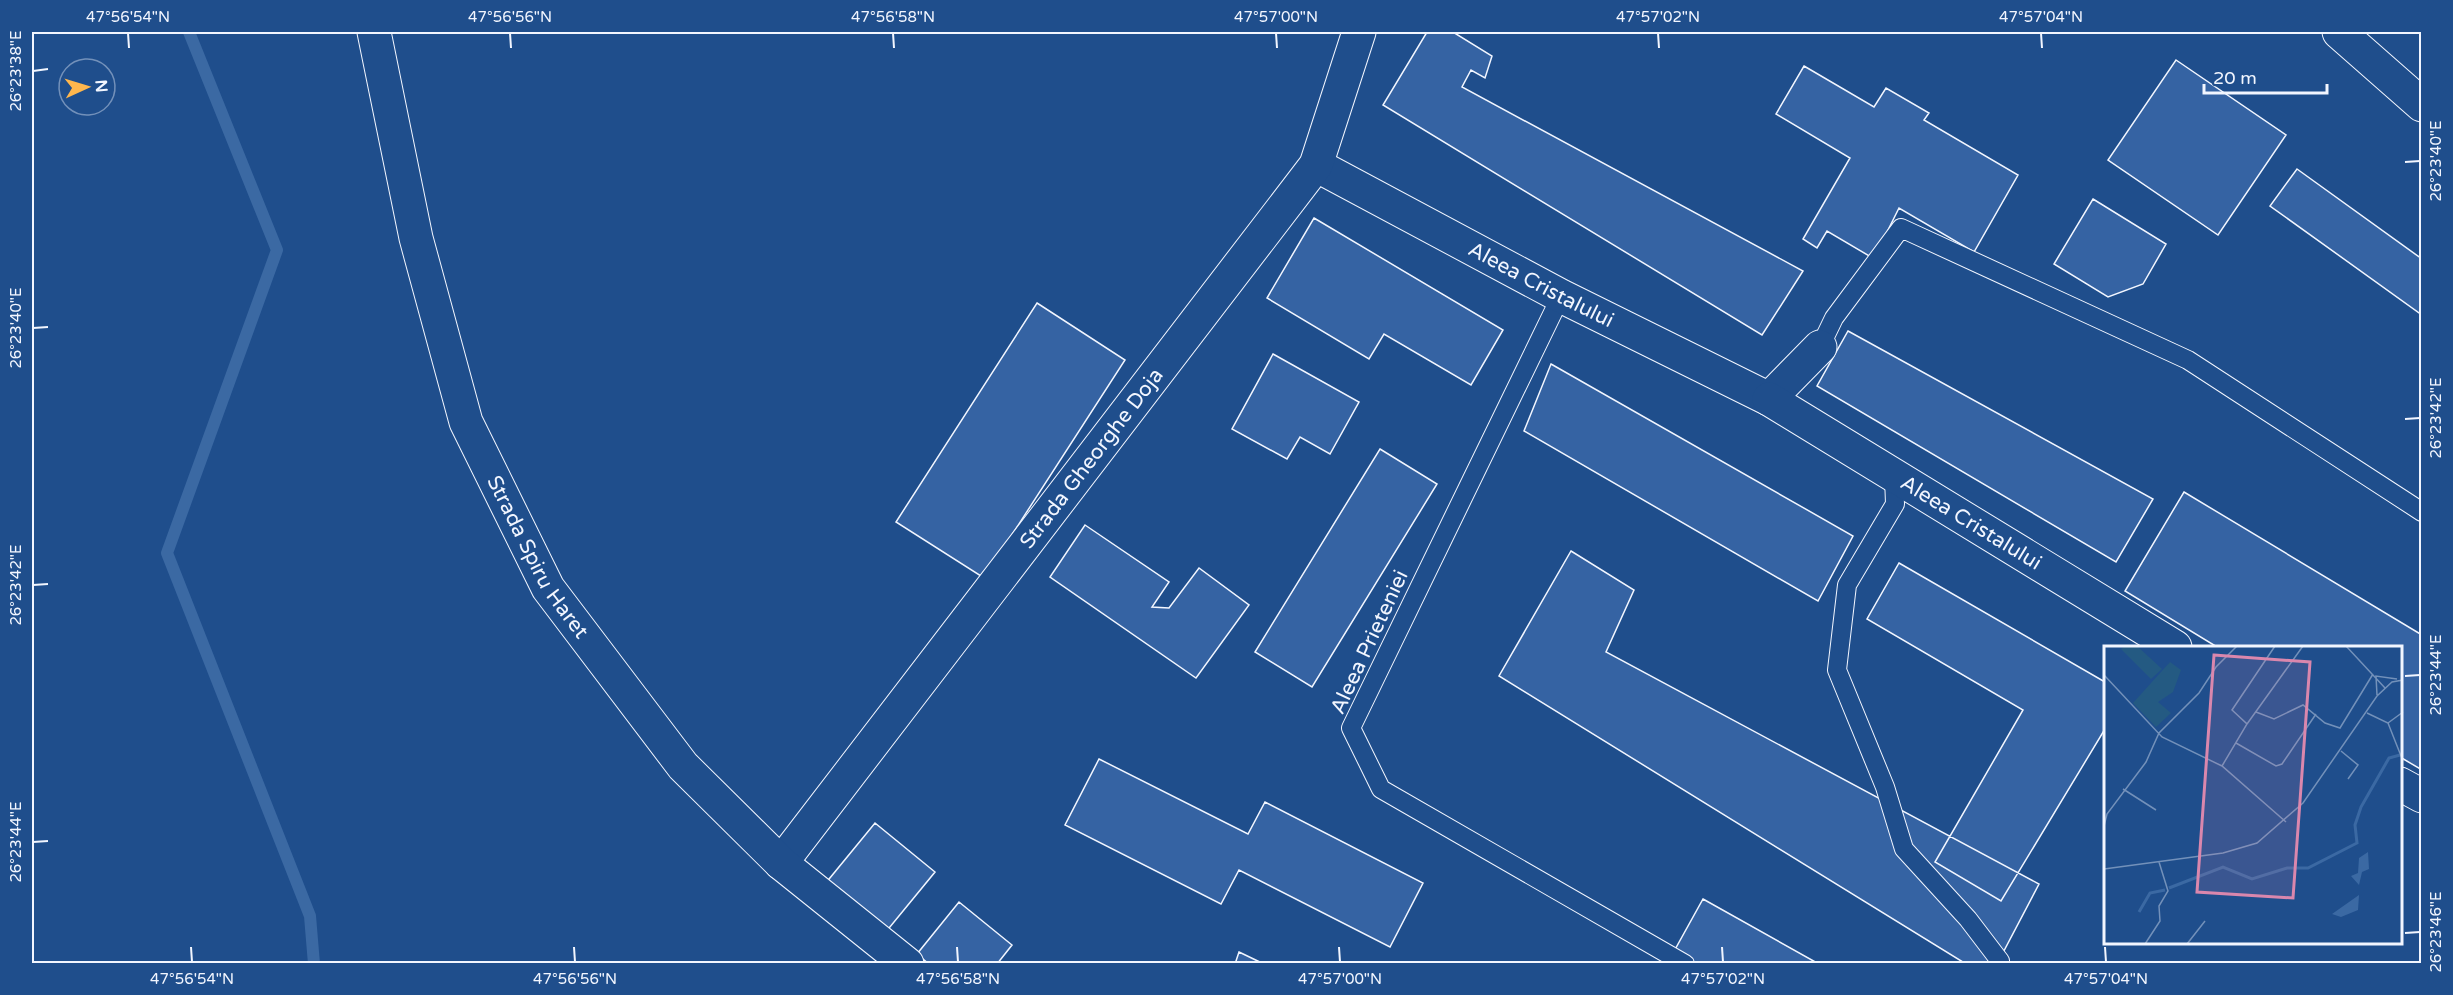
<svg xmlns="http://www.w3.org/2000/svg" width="2453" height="995" viewBox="0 0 2453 995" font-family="'Varela Round',sans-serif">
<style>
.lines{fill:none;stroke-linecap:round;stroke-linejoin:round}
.stream{stroke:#3b69a3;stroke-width:12}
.building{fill:#3563a3;stroke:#f2f6ff;stroke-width:1.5}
.service-casing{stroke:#f2f6ff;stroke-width:20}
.minor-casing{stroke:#f2f6ff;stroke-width:35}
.primary-casing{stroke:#f2f6ff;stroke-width:35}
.service{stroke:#1f4e8c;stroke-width:18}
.minor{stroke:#1f4e8c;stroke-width:33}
.primary{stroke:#1f4e8c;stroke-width:33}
.ticks{fill:none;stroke:#f2f6ff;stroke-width:2}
.labels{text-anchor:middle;stroke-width:4.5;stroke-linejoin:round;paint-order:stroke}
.street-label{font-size:21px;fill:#f2f6ff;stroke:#1f4e8c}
.inset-river{fill:none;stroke:#3b69a3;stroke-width:3}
.inset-road{fill:none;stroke:#7391ba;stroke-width:1.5}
.view{fill:#da87ad;fill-opacity:0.15;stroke:#da87ad;stroke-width:3}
.inset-edge{fill:none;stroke:#f2f6ff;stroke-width:3}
.neatline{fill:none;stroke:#f2f6ff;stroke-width:2}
.ticks-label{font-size:15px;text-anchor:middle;fill:#f2f6ff}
</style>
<rect width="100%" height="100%" fill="#1f4e8c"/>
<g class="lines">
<!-- stream -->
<path class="stream" d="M 189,32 L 277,250 L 167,553 L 310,916 L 314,964"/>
</g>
<!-- building -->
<path class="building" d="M 1427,32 L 1453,32 L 1492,56 L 1485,78 L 1471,70 L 1462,87 L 1803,271 L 1762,335 L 1383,105 Z
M 2176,60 L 2286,135 L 2218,235 L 2108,160 Z
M 1804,66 L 1874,107 L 1886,88 L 1929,113 L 1924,120 L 2018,175 L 1974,252 L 1899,208 L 1881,244 L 1871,257 L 1827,231 L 1817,248 L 1803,239 L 1850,158 L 1776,114 Z
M 2297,169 L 2422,259 L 2422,315 L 2270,206 Z
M 2093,199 L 2166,244 L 2143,284 L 2108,297 L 2054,264 Z
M 1314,218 L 1503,330 L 1471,385 L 1384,334 L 1369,359 L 1267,298 Z
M 1037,303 L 1125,360 L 984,578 L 896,522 Z
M 1848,331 L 2153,499 L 2116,562 L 1817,386 Z
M 1273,354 L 1359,402 L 1330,454 L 1300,437 L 1287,459 L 1232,429 Z
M 1551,364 L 1853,536 L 1818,601 L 1524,431 Z
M 1380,449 L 1437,484 L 1312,687 L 1255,652 Z
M 2184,492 L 2422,635 L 2422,770 L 2400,757 L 2400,647 L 2217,647 L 2125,591 Z
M 1085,525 L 1169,582 L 1152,607 L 1169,608 L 1199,568 L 1249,605 L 1196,678 L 1050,577 Z
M 1571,551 L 1634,590 L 1606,652 L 2039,884 L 1997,964 L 1966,964 L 1499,676 Z
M 1899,563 L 2105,682 L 2105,729 L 2001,901 L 1935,862 L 2023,710 L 1867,619 Z
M 1099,759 L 1248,834 L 1265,802 L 1423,883 L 1390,947 L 1239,870 L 1221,904 L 1065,825 Z
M 875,823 L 935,872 L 885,933 L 825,884 Z
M 1703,899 L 1819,964 L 1667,964 Z
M 959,902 L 1012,945 L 997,964 L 929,964 L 917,954 Z
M 1239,952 L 1264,964 L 1235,964 Z"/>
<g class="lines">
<defs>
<path id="service" d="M 1561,296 L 1351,728 L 1381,789 L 1685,964
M 1820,347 L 1834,318 L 1901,228 L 2188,360 L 2422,512
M 1894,477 L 1895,504 L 1847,585 L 1837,670 L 1885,787 L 1904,849 L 1968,919 L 2000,961 L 1999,964"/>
<g id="minor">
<path d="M 2339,32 L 2422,105"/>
<path id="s1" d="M 1316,165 L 1561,296 L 1769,399 L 1820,347"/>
<path id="s2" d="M 1769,399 L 2175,647"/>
<path d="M 2400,784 L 2422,796"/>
<path id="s3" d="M 781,863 L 1316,165 L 1359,32"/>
</g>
<g id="primary">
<path id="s4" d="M 374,32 L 416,238 L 466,422 L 548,588 L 683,766 L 781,863 L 907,964"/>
</g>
</defs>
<!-- service casing -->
<use href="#service" class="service-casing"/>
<!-- minor casing -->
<use href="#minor" class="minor-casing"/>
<!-- primary casing -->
<use href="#primary" class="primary-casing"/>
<!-- service -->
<use href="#service" class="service"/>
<!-- minor -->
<use href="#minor" class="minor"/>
<!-- primary -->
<use href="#primary" class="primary"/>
</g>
<!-- ticks -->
<path class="ticks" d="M 128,33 L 129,48M 510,33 L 511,48M 893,33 L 894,48M 1276,33 L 1277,48M 1658,33 L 1659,48M 2041,33 L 2042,48M 33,71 L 48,69M 2405,162 L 2420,161M 33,328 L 48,327M 2405,419 L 2420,418M 33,585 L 48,584M 2405,676 L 2420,675M 33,842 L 48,841M 2405,933 L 2420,932M 191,947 L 192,962M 574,947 L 575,962M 957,947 L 958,962M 1339,947 L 1340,962M 1722,947 L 1723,962M 2105,947 L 2106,962"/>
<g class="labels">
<!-- street labels -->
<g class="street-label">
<text dy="7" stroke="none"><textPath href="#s1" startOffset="255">Aleea Cristalului</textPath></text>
<text dy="7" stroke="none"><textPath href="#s3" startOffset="510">Strada Gheorghe Doja</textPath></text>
<text dy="7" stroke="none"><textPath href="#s2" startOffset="237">Aleea Cristalului</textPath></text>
<text dy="7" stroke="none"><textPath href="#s4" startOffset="554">Strada Spiru Haret</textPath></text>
<text transform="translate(1369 642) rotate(-65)" y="7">Aleea Prieteniei</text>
</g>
</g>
<!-- overview -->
<g transform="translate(2104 646)">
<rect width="298" height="298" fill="#1f4e8c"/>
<path d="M 21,0 L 33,0 L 58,23 L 47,33 L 17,3 ZM 66,16 L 77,24 L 69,46 L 54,56 L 67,67 L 52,81 L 29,57 Z" fill="#245a82"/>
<path d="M 264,206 L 265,223 L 258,226 L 255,239 L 247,230 L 254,227 L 255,212 ZM 255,249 L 254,264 L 237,271 L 228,268 Z" fill="#3b69a3"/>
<path class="inset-river" d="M 65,242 L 119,221 L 148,233 L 183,222 L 204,222 L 253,197 L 251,179 L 257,161 L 285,112 L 296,109M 35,266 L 46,247 L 61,244"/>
<path class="inset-road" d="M 242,0 L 281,42M 0,29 L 58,91 L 118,120 L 182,176M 273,49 L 272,30 L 293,33M 152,66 L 170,73 L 199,59 L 221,77 L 236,82 L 269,28M 263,67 L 284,77 L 299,115M 284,77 L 299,66M 143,78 L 199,0M 132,97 L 172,120 L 178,118 L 212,68M 237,105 L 254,119 L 244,133M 118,120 L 143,78 L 128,64 L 171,0M 19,143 L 52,164M 0,180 L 3,168 L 42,116 L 55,87 L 95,47 L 112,21 L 133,0M 0,223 L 119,207 L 153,197 L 199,157 L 273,50 L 288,36 L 299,34M 41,298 L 56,275 L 55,260 L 64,245 L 55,216M 83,298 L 101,275"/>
<path class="view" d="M 110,9 L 206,16 L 189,252 L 93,246 Z"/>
<rect width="298" height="298" class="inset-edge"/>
</g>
<!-- border -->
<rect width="2453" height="995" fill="none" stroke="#1f4e8c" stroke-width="66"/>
<!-- north arrow -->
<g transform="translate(87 87) rotate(86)"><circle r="28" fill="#1f4e8c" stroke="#7391ba" stroke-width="1.5"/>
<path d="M0-4.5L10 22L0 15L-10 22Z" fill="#ffb74d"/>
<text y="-9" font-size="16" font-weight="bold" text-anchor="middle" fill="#f2f6ff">N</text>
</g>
<!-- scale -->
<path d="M2204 84v9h123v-9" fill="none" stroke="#f2f6ff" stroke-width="3"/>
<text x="2213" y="84" font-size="18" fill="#f2f6ff" stroke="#1f4e8c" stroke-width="4.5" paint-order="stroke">20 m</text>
<rect x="33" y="33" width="2387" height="929" class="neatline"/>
<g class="ticks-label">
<text x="128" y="22">47°56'54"N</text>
<text x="510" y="22">47°56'56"N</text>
<text x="893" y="22">47°56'58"N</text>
<text x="1276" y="22">47°57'00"N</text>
<text x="1658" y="22">47°57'02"N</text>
<text x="2041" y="22">47°57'04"N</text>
<text transform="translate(16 71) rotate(-90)" y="5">26°23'38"E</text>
<text transform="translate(2436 161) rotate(-90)" y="5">26°23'40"E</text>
<text transform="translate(16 328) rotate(-90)" y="5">26°23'40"E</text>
<text transform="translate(2436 418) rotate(-90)" y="5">26°23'42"E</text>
<text transform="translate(16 585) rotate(-90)" y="5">26°23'42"E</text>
<text transform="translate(2436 675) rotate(-90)" y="5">26°23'44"E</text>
<text transform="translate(16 842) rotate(-90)" y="5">26°23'44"E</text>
<text transform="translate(2436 932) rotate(-90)" y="5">26°23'46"E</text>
<text x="192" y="984">47°56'54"N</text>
<text x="575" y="984">47°56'56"N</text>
<text x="958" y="984">47°56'58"N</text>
<text x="1340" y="984">47°57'00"N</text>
<text x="1723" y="984">47°57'02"N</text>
<text x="2106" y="984">47°57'04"N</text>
</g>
</svg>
